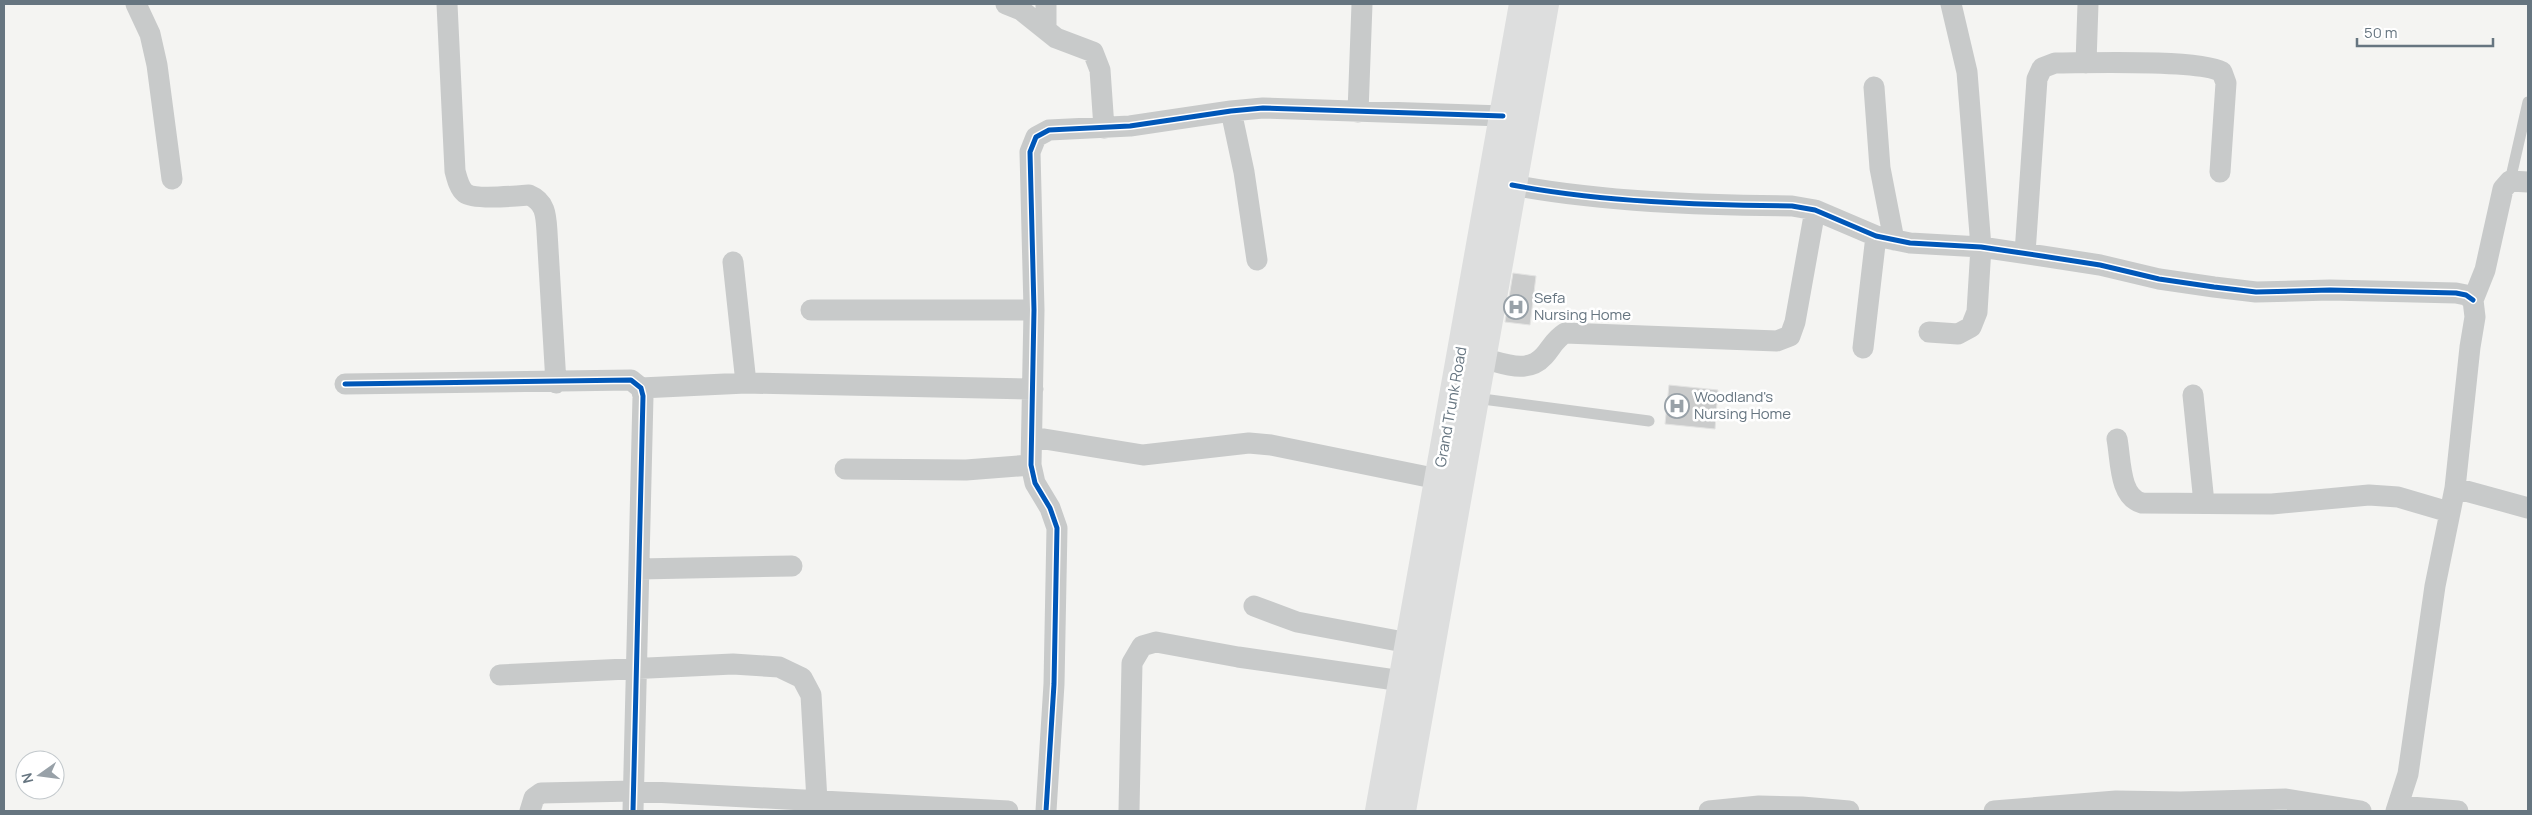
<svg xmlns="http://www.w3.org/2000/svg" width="2532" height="815" viewBox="0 0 2532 815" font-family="Manrope,sans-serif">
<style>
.building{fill:#cbcccc;stroke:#e3e3e2}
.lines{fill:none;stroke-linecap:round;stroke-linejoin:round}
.service{stroke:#c8caca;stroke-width:11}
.minor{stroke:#c8caca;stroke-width:21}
.primary{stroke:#dddede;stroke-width:28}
.cycleway-casing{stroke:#fff;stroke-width:8}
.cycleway{stroke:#0057b8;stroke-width:5}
.labels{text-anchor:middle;stroke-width:5;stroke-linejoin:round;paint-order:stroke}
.poi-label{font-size:15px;fill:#667580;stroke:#fff;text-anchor:start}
.street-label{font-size:15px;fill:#667580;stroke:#fff}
</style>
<rect width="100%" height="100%" fill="#f4f4f2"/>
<!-- building -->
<path class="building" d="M 1513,273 L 1536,276 L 1530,325 L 1505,322 Z
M 1669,385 L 1718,390 L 1715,429 L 1665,424 Z"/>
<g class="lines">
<!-- service -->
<path class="service" d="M 2510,181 L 2528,102
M 1475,398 L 1649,421"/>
<!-- minor -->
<path class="minor" d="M 136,4 L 150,34 L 157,65 L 172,179
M 447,4 L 455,171 C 457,178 459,188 465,193 C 474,200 516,196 529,195 C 546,202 546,216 547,232 L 556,383
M 1006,4 L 1021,10 L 1046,30
M 1046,4 L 1046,30 L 1056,38 L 1093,52 L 1100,70 L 1104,128
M 2086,63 L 2088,4
M 1874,87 L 1880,168 L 1894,240
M 1231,111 L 1244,172 L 1257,260
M 1358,112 L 1362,4
M 1512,185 C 1601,202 1701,205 1792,206 L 1815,210 L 1876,236 L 1910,243 L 1981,247 L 2042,256 L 2100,265 L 2159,279 L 2214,287 L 2256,292 L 2330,290 L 2456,293 L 2466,295 L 2473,300
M 2025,253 L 2037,79 L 2042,68 L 2055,63 C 2087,63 2199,59 2222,72 L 2226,83 L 2220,172
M 733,262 L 746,383
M 811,310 L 1034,310
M 1929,332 L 1958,334 L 1971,327 L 1977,312 L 1981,247 L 1967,72 L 1951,4
M 1863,348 L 1876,236
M 1481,358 C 1503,363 1527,375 1544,356 C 1552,347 1554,340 1565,333 L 1777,341 L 1790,336 L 1795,322 L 1815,210
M 345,384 L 631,380 L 641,388 L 643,396 L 633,811
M 641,388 L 746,383 L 1033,389
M 2193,395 L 2204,503
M 1032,437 L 1143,455 L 1249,443 L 1271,445 L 1438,479
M 2117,439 C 2121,460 2119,497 2142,503 L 2272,504 L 2369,495 L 2398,497 L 2449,512
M 845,469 L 966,470 L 1031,465
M 2455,488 L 2528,508
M 639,569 L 792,566
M 1254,606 L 1297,622 L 1409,643
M 500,675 L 733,664 L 779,667 L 802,678 L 811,695 L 817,801
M 2399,806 L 2458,811
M 530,811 L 534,798 L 541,793 L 634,791 L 1008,811
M 1046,811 L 1054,684 L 1057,528 L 1050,508 L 1035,483 L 1031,465 L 1034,310 L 1030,152 L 1036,137 L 1049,130 L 1130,126 L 1231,111 L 1263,108 L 1503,116
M 1129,811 L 1132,663 L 1142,646 L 1156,642 L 1238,657 L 1402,681
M 1709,811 L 1759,806 L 1802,807 L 1849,811
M 1994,811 L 2116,801 L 2181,802 L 2286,799 L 2361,811
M 2396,811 L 2408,774 L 2435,586 L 2455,488 L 2470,347 L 2475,317 L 2473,300 L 2485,270 L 2503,189 L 2510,181 L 2528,182"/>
<!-- primary -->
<path class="primary" d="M 1379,811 L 1523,4
M 1402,811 L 1545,4"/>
<defs>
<path id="cycleway" d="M 1512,185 C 1601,202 1701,205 1792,206 L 1815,210 L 1876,236 L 1910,243 L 1981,247 L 2042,256 L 2100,265 L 2159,279 L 2214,287 L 2256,292 L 2330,290 L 2456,293 L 2466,295 L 2473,300
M 345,384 L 631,380 L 641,388 L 643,396 L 633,811
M 1046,811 L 1054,684 L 1057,528 L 1050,508 L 1035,483 L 1031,465 L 1034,310 L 1030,152 L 1036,137 L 1049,130 L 1130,126 L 1231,111 L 1263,108 L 1503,116"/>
</defs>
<!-- cycleway casing -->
<use href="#cycleway" class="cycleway-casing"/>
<!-- cycleway -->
<use href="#cycleway" class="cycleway"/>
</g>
<!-- icons -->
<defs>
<symbol id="hospital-ring" viewBox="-11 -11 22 22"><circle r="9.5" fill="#fff" stroke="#98a1a8" stroke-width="1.5"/><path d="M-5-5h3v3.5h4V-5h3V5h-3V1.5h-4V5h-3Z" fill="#98a1a8"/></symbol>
</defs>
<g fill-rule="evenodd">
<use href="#hospital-ring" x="1502" y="293" width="28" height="28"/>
<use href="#hospital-ring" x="1663" y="392" width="28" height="28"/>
</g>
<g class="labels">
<!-- poi labels -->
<g class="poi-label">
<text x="1534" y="303">Sefa<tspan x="1534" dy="17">Nursing Home</tspan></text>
<text x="1694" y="402">Woodland's<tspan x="1694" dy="17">Nursing Home</tspan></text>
</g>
<!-- street labels -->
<g class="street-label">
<text transform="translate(1451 407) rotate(-80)" y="5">Grand Trunk Road</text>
</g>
</g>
<!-- border -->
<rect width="2532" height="815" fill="none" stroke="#667580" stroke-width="10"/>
<!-- north arrow -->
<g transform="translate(40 775) rotate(256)"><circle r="24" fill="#ffffff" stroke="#c2c8cc"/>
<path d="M0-4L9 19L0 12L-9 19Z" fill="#98a1a8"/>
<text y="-8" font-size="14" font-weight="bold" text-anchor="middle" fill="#667580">N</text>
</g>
<!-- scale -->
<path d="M2357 38v8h136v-8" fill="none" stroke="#667580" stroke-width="2.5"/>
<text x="2364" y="38" font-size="15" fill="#667580" stroke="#ffffff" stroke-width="4" paint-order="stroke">50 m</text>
</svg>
